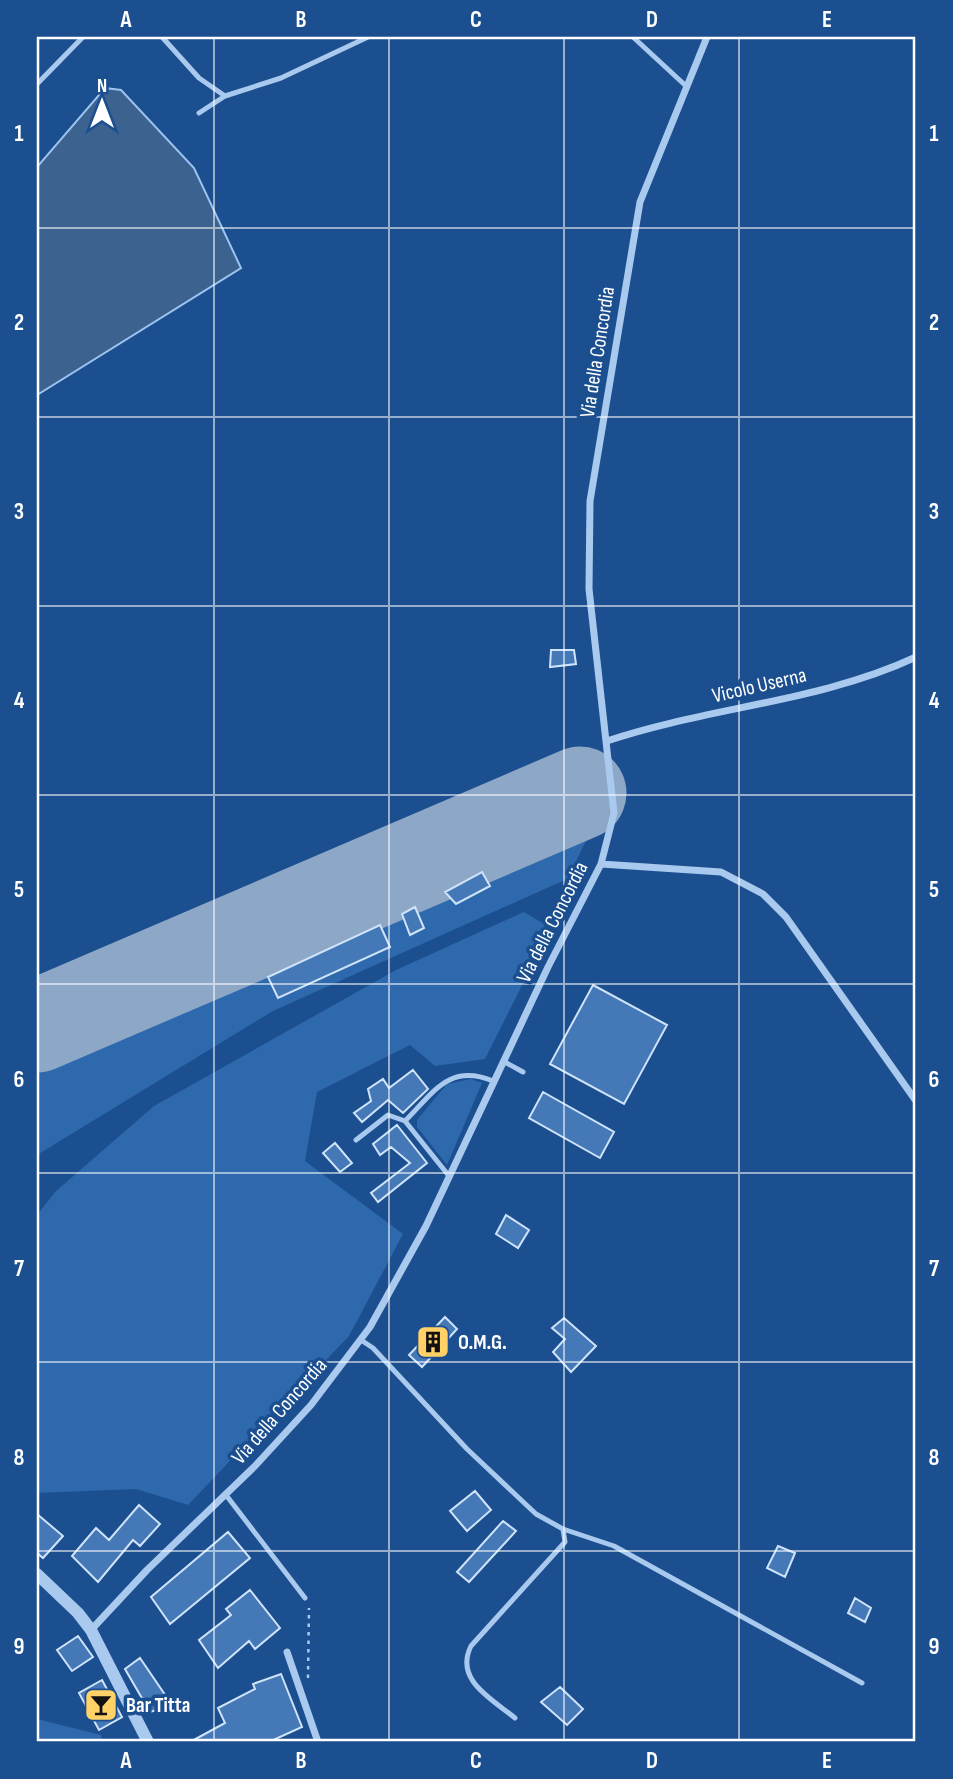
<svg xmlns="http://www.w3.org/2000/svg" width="953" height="1779" viewBox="0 0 953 1779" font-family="'Sofia Sans Condensed',sans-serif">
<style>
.green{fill:#2e69ad}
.water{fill:#3c6290;stroke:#9cc4f0;stroke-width:2}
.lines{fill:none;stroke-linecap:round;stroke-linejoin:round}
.runway{stroke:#8da7c7;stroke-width:93}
.building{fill:#4478b7;stroke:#cfe3fa;stroke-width:2}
.path{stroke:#a9c9ee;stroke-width:2.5;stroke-dasharray:3.5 5;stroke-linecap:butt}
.service{stroke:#a9c9ee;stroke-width:5}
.minor{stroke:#a9c9ee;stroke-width:7}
.tertiary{stroke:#a9c9ee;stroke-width:12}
.grid{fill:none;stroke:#fff;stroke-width:2;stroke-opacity:0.55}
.labels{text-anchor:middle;stroke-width:7;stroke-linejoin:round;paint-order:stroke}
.street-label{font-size:21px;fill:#fff;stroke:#1b4f8f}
.poi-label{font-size:21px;font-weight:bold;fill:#fff;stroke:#1b4f8f;text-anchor:start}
.neatline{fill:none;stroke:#fff;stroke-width:2.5}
.grid-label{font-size:23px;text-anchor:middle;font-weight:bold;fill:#fff}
</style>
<rect width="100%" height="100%" fill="#1b4f8f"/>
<!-- green -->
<path class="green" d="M 591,759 L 600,813 L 567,879 L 273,1011 L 37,1155 L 37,998 Z
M 524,912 L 551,928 L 485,1059 L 435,1066 L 410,1045 L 317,1092 L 305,1161 L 403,1234 L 349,1336 L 188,1505 L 136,1489 L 37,1493 L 37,1215 L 56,1191 L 154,1106 L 396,970 Z
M 471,1079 L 482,1083 L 447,1165 L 417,1127 L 417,1120 L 447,1084 Z
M 37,1719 L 101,1735 L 102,1742 L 37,1742 Z"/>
<!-- water -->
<path class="water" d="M 105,88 L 121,90 L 194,168 L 241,268 L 37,395 L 37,167 Z"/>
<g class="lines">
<!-- runway -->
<path class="runway" d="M 37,1026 L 580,793"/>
</g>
<!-- building -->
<path class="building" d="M 551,650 L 574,650 L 576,664 L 550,667 Z
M 482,872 L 490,886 L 456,904 L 445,892 Z
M 415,907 L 424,928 L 410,935 L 402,914 Z
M 380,925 L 390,947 L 278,998 L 268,977 Z
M 593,985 L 667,1025 L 624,1104 L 550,1064 Z
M 413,1070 L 428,1089 L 403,1113 L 388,1100 L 362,1122 L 354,1113 L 371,1101 L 368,1089 L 383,1079 L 389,1088 Z
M 543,1092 L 614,1132 L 600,1158 L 529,1118 Z
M 397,1125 L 427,1163 L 378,1202 L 371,1193 L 410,1163 L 391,1147 L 380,1155 L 373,1144 Z
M 335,1143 L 352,1163 L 340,1172 L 323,1153 Z
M 506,1215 L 529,1230 L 518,1248 L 496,1234 Z
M 445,1317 L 457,1329 L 422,1367 L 409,1355 Z
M 564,1318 L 596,1346 L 571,1372 L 553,1352 L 565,1339 L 552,1328 Z
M 475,1491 L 491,1510 L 467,1531 L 450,1511 Z
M 139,1505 L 160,1524 L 140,1546 L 133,1540 L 98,1582 L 72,1556 L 96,1528 L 109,1540 Z
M 37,1514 L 63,1536 L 43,1558 L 37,1553 Z
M 503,1521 L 516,1531 L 469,1582 L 457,1572 Z
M 228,1532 L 250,1558 L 170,1624 L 151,1597 Z
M 778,1546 L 795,1553 L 785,1577 L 767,1568 Z
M 250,1590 L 280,1628 L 255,1649 L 249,1641 L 218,1668 L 199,1640 L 231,1615 L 226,1609 Z
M 855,1598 L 871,1608 L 865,1622 L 848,1613 Z
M 78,1636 L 93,1657 L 72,1671 L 57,1650 Z
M 140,1658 L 172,1705 L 150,1712 L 125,1669 Z
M 281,1674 L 302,1727 L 269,1742 L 190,1742 L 225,1723 L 218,1708 L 255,1689 L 253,1684 Z
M 102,1680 L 122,1717 L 99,1730 L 79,1693 Z
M 560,1687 L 583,1709 L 567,1725 L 541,1702 Z"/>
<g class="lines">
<!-- path -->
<path class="path" d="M 308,1678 L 309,1608"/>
<!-- service -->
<path class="service" d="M 162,37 L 199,78 L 225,96 L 281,78 L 368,37
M 633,37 L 686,86
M 37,84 L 83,37
M 199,113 L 225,96
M 503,1061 L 523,1072
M 405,1121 L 449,1176
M 356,1140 L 388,1115 L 405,1121 C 434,1092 449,1063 493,1081
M 361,1340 L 373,1348 L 467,1449 L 536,1514 L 563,1529 L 565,1542 L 471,1646 C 454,1680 492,1699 515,1718
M 226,1495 L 305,1598
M 563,1529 L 614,1546 L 862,1683"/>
<!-- minor -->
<path class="minor" d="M 607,741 C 708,707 820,702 916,657
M 601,864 L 721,872 L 763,894 L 786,917 L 916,1101
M 91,1630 L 147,1570 L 255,1466 L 311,1405 L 370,1327 L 426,1226 L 548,967 L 601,864 L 614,813 L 589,589 L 590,501 L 640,202 L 707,37
M 287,1652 L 318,1742"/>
<!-- tertiary -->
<path class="tertiary" d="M 37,1574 L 78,1613 L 91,1630 L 148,1742"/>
</g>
<!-- grid -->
<path class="grid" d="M 214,37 L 214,1742M 389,37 L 389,1742M 564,37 L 564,1742M 739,37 L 739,1742M 37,228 L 916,228M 37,417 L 916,417M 37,606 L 916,606M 37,795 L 916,795M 37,984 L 916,984M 37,1173 L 916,1173M 37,1362 L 916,1362M 37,1551 L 916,1551"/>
<!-- icons -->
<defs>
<symbol id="building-square" viewBox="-11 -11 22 22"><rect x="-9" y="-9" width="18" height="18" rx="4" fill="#ffd166" stroke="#1b4f8f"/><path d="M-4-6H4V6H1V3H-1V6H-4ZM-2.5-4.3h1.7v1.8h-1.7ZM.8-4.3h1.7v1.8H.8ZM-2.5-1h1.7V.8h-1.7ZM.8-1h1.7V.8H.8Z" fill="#111"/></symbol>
<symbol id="bar-square" viewBox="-11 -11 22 22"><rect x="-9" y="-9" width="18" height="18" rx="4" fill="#ffd166" stroke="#1b4f8f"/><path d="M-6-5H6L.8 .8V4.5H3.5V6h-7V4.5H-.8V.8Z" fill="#111"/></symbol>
</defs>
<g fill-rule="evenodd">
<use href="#building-square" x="414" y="1323" width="38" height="38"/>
<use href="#bar-square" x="82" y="1686" width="38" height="38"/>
</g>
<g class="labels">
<!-- street labels -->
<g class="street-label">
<text transform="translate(597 352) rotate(-81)" y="7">Via della Concordia</text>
<text transform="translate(759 685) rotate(-13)" y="7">Vicolo Userna</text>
<text transform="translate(552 922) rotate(-63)" y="7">Via della Concordia</text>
<text transform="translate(279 1411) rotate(-49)" y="7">Via della Concordia</text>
</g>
<!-- poi labels -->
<g class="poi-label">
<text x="458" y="1349">O.M.G.</text>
<text x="126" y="1712">Bar Titta</text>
</g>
</g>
<!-- border -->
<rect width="953" height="1779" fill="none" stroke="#1b4f8f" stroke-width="77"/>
<!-- north arrow -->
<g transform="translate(102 102)" stroke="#1b4f8f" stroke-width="5" paint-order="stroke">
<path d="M0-5L12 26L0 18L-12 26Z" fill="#ffffff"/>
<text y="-10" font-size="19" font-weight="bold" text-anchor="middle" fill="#ffffff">N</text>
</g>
<rect x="38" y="38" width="876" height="1702" class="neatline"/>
<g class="grid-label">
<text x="126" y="27">A</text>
<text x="301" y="27">B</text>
<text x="476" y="27">C</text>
<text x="652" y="27">D</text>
<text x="827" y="27">E</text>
<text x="19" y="141">1</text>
<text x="934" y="141">1</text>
<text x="19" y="330">2</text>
<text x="934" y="330">2</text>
<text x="19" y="519">3</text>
<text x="934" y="519">3</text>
<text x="19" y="708">4</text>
<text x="934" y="708">4</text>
<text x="19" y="897">5</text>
<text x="934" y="897">5</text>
<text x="19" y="1087">6</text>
<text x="934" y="1087">6</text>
<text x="19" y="1276">7</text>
<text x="934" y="1276">7</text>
<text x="19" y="1465">8</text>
<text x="934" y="1465">8</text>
<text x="19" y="1654">9</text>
<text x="934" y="1654">9</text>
<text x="126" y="1768">A</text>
<text x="301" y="1768">B</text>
<text x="476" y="1768">C</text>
<text x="652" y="1768">D</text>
<text x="827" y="1768">E</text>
</g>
</svg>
